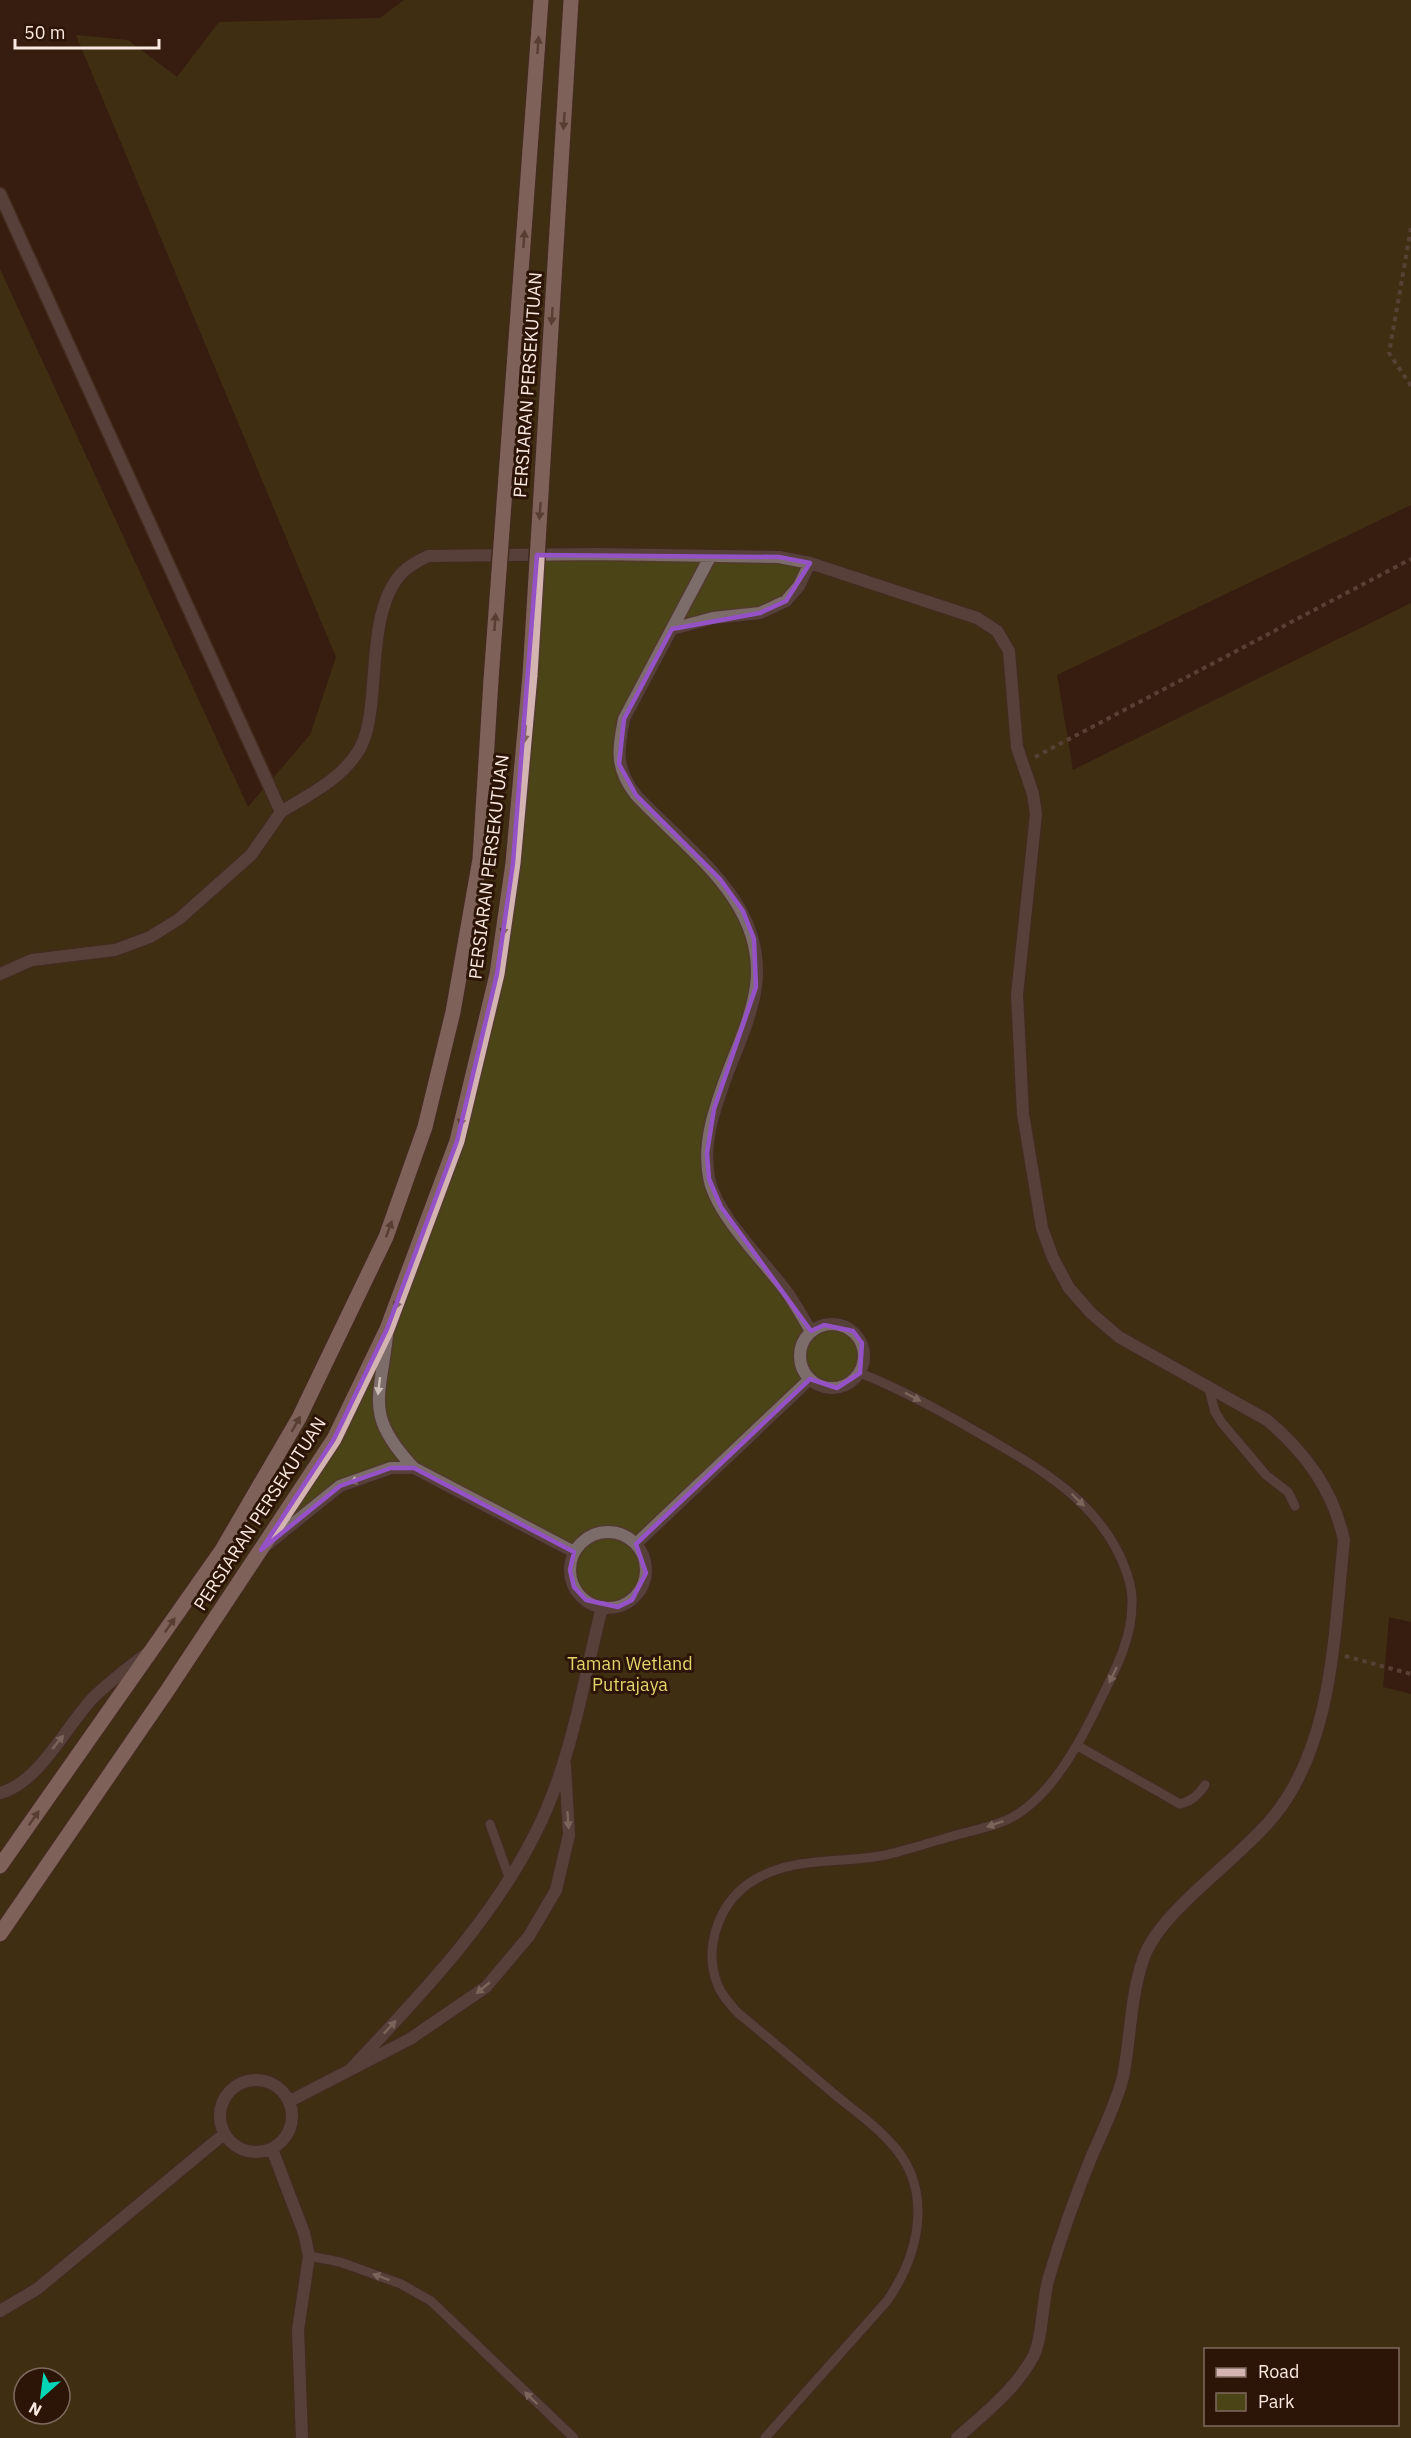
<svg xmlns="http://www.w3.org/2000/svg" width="1411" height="2438" viewBox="0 0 1411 2438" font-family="'IBM Plex Sans',sans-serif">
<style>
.green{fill:#4b4416;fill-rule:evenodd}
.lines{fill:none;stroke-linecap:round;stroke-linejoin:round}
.lane-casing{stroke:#513a2d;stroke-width:12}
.street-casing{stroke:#513a2d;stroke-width:15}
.primary-casing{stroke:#513a2d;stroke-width:18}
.path{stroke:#816c60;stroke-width:4;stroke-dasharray:4.5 4.5;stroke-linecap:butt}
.lane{stroke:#7c6c6a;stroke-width:9}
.street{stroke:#7c6c6a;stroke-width:12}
.primary{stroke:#d4b4b0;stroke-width:15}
.primary-bridge-casing{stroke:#513a2d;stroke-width:18;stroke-linecap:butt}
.primary-bridge{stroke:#d4b4b0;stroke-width:15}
.oneway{fill:#80645c}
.oneway2{fill:#cebdb7}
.marked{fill:none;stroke:#9452c6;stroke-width:4.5;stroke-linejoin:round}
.labels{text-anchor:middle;stroke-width:6;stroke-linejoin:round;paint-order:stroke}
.street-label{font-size:18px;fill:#fae9e0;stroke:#2c1407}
.park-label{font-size:18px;fill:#e5d56b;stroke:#2c1407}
</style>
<rect width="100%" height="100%" fill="#361e10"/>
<!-- green -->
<path class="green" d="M 404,0 L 1411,0 L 1411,505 L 1057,675 L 1073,770 L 1411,603 L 1411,1622 L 1389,1617 L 1383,1687 L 1411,1694 L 1411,2438 L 0,2438 L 0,269 L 248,807 L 310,735 L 336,657 L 76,35 L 128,40 L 177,77 L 219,22 L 380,18 ZM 1206,2350 L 1398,2350 L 1398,2424 L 1206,2424 ZM 24,2378 L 60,2378 L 60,2414 L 24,2414 Z"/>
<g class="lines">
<defs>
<path id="lane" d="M 1208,1385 L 1215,1412 L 1222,1423 L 1266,1475 L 1288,1492 L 1295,1506
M 1078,1746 L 1180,1804 C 1192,1801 1198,1795 1205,1785
M 490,1824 L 510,1880
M 309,2256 L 340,2262 L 401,2284 L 431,2301 L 574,2438
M 765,2438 L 887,2301 C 920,2253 935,2188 889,2141 C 873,2123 852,2109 833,2093 C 801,2066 770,2039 738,2013 C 730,2004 721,1995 717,1983 C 704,1948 718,1906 748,1884 C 788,1856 834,1864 880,1856 C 902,1852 924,1844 946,1838 C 964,1832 984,1829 1002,1822 C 1046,1805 1077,1748 1097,1707 C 1113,1674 1132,1641 1132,1604 C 1133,1590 1128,1575 1123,1563 C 1096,1498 1035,1466 977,1432 C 939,1410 901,1389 860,1373"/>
<path id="street" d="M 0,194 L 281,812 C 308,795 342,779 359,750 C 367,736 369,722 371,706 C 376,666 373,605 401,574 C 408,566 418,561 428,556 L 597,554 L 779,557 L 810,563 L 977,618 L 997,631 L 1009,651 L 1017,747 L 1033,794 L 1036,814 L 1017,995 L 1023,1114 L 1042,1228 L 1053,1258 L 1069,1288 L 1091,1313 L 1119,1337 L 1267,1420 C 1306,1453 1333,1490 1344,1540 C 1334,1631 1334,1742 1274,1816 C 1240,1859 1162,1909 1144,1957 C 1130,1996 1131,2037 1123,2077 C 1116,2105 1102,2132 1091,2158 C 1075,2197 1061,2237 1049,2277 C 1042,2300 1043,2338 1033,2357 C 1015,2390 985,2413 957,2438
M 710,557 L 624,719 C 618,751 615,768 636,795 C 687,850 767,901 756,986 C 752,1015 739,1044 728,1072 C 716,1105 702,1141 709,1177 C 715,1214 765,1262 787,1292 C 796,1305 803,1318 811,1331
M 672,629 L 713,618 L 760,613 L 786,601 L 799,586 L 810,563
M 0,974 L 32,960 L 115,950 L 150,937 L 179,919 L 251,855 L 281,812
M800 1356a32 32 0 1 1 64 0a32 32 0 1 1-64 0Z
M 387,1336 C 380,1399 364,1415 414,1468 L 574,1552
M570 1570a38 38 0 1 1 76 0a38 38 0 1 1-76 0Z
M 268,1544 L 340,1486 L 391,1468 L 414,1468
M 636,1544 L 810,1379
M 0,1793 C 39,1783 65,1728 92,1699 C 108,1683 126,1669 145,1655
M 350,2070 C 418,1997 490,1924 535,1834 C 571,1764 583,1683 602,1607
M220 2116a36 36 0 1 1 72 0a36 36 0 1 1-72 0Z
M 290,2101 L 410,2039 L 486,1987 L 529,1936 L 556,1890 L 569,1835 L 565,1765
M 272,2149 L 304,2233 L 309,2256 L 298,2330 L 302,2438
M 0,2311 L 37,2289 L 224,2134"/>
<path id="primary" d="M 0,1866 L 222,1550 L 299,1418 L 386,1237 L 425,1127 L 453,1012 L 480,859 L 491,680
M 0,1934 L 167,1691 L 334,1439 L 387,1329 L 457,1141 L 497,974 L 513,863 L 530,675"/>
</defs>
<!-- lane casing -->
<use href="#lane" class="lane-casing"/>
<!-- street casing -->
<use href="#street" class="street-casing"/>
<!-- primary casing -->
<use href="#primary" class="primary-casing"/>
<!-- path -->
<path class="path" d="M 1411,228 L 1389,353 L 1411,386
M 1035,757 L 1411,559
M 1345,1656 L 1411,1674"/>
<!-- lane -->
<use href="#lane" class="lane"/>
<!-- street -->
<use href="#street" class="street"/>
<!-- primary -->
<use href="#primary" class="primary"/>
<defs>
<path id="primary-bridge" d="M 530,675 L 571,0
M 491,680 L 541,0"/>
</defs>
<!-- primary-bridge casing -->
<use href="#primary-bridge" class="primary-bridge-casing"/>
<!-- primary-bridge -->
<use href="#primary-bridge" class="primary-bridge"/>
</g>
<!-- one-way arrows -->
<defs><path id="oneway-solid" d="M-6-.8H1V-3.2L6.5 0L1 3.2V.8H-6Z" transform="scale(1.5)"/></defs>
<g class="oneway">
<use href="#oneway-solid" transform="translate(538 45) rotate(-86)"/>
<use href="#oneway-solid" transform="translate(564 121) rotate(94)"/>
<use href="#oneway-solid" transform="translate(524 239) rotate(-86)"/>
<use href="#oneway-solid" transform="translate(552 316) rotate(94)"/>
<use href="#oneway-solid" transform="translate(540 511) rotate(94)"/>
<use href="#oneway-solid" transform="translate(495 622) rotate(-86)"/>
<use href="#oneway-solid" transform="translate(525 734) rotate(95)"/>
<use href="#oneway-solid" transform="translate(504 927) rotate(98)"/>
<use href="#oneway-solid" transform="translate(462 1118) rotate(104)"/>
<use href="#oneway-solid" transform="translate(389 1229) rotate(-70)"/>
<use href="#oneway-solid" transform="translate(398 1301) rotate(110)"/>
<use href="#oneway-solid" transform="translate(296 1424) rotate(-61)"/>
<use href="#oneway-solid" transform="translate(170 1625) rotate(-55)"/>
<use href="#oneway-solid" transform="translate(34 1818) rotate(-55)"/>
</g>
<g class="oneway2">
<use href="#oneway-solid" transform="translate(379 1386) rotate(97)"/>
<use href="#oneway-solid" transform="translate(913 1397) rotate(28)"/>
<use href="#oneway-solid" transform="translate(358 1480) rotate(161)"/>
<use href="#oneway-solid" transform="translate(1078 1500) rotate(44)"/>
<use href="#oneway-solid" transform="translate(1113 1675) rotate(116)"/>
<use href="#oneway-solid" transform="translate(58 1742) rotate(-51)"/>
<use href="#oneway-solid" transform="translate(568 1820) rotate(86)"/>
<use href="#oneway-solid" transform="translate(995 1824) rotate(161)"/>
<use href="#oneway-solid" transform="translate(483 1988) rotate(140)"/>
<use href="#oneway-solid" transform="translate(390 2027) rotate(-47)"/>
<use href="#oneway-solid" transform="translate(381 2277) rotate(-160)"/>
<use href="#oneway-solid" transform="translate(531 2398) rotate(-136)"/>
</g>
<!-- marked area -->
<path d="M0 0H1411V2438H0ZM 537,555 L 779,557 L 810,563 L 786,601 L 760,613 L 672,629 L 624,719 L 619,764 L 636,795 L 720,879 L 743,911 L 754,939 L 756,987 L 714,1109 L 707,1153 L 709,1179 L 721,1207 L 811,1331 L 824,1325 L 853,1331 L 862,1343 L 860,1373 L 837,1388 L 810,1379 L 636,1544 L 646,1573 L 632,1600 L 618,1607 L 586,1600 L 574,1587 L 570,1570 L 574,1552 L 414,1468 L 391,1468 L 340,1486 L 261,1550 L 334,1439 L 387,1329 L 457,1141 L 497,974 L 513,863 Z" fill="#361e10" fill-opacity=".55" fill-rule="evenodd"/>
<path class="marked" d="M 537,555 L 779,557 L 810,563 L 786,601 L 760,613 L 672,629 L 624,719 L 619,764 L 636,795 L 720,879 L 743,911 L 754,939 L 756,987 L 714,1109 L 707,1153 L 709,1179 L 721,1207 L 811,1331 L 824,1325 L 853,1331 L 862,1343 L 860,1373 L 837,1388 L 810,1379 L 636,1544 L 646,1573 L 632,1600 L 618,1607 L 586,1600 L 574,1587 L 570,1570 L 574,1552 L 414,1468 L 391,1468 L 340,1486 L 261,1550 L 334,1439 L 387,1329 L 457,1141 L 497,974 L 513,863 Z"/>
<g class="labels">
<!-- street labels -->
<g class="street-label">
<text transform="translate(528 385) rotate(-86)" y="6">PERSIARAN PERSEKUTUAN</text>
<text transform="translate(489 867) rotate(-83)" y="6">PERSIARAN PERSEKUTUAN</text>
<text transform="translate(260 1514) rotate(-57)" y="6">PERSIARAN PERSEKUTUAN</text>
</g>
<!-- park labels -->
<g class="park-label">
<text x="630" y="1670">Taman Wetland<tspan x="630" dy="21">Putrajaya</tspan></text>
</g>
</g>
<!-- legend -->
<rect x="1204" y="2348" width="195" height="78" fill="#2c1407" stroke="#7e695e" stroke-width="1.5"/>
<rect x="1216" y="2368" width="30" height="9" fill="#d4b4b0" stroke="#7e695e" stroke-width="1.5"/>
<text x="1258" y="2378" font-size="18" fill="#fae9e0">Road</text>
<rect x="1216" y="2393" width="30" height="18" fill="#4b4416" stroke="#7e695e" stroke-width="1.5"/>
<text x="1258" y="2408" font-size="18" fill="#fae9e0">Park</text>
<!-- north arrow -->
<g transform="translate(42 2396) rotate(208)"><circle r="28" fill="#2c1407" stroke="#7e695e" stroke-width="1.5"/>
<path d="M0-4.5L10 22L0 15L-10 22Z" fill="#03d5b6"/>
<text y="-9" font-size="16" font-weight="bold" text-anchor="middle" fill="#fae9e0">N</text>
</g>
<!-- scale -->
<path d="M15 39v9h144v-9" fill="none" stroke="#fae9e0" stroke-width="3"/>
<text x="24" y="39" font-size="18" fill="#fae9e0" stroke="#2c1407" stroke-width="4.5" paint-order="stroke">50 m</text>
</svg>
